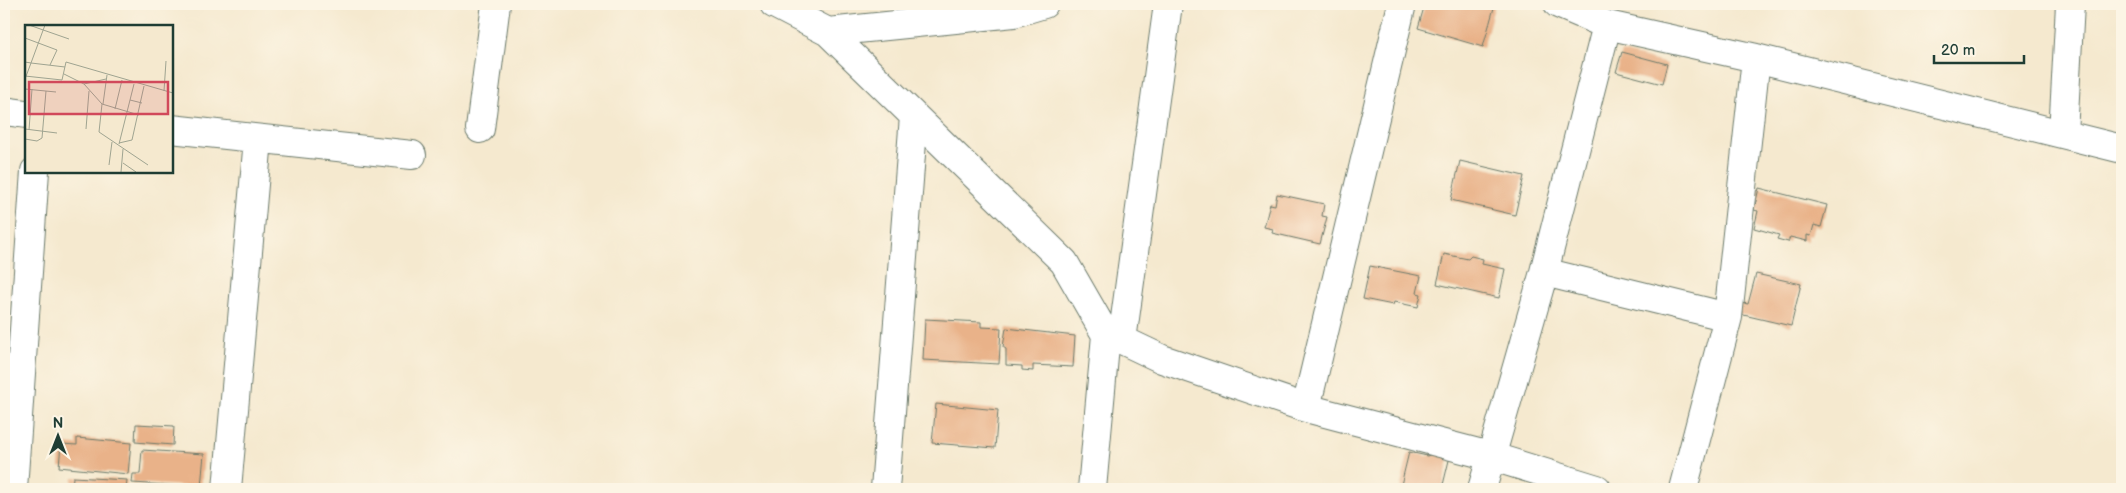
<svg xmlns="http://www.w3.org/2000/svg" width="2126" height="493" viewBox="0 0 2126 493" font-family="'Balsamiq Sans',sans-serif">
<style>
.building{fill:#e9b289}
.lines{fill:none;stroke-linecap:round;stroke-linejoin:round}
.minor-casing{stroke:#6a796a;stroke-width:30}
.minor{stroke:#fff;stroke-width:28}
.inset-road{fill:none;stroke:#9fa491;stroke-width:1}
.view{fill:#d1495b;fill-opacity:0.15;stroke:#d1495b;stroke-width:2.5}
.inset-edge{fill:none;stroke:#1f3d34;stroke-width:2.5}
</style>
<rect width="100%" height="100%" fill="#fcf5e5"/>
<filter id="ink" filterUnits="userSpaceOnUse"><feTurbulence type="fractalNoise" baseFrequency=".02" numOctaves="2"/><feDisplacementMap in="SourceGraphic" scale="10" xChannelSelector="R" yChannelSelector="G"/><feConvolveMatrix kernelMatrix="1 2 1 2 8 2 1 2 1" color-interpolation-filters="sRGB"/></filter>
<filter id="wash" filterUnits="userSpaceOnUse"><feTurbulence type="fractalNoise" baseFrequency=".0096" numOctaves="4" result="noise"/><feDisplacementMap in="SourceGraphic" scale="20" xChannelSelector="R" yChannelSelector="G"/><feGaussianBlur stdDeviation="1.12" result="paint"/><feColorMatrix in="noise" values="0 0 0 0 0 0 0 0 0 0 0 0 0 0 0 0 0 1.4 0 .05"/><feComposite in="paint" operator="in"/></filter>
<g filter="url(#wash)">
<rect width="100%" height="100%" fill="#f5e9cf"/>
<g id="blocks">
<!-- building -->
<path class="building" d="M 1425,4 L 1495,4 L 1483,47 L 1418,28 Z
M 1622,52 L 1667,64 L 1662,84 L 1616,72 Z
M 1460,161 L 1524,176 L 1515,215 L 1451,200 Z
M 1759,188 L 1827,205 L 1821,227 L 1814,225 L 1811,236 L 1807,235 L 1807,241 L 1790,237 L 1788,242 L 1777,239 L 1779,235 L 1754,228 L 1758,211 L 1754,210 Z
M 1277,194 L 1324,204 L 1322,216 L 1327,217 L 1320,244 L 1272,233 L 1273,229 L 1264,227 L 1270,204 L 1275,205 Z
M 1444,254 L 1468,259 L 1471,256 L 1483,259 L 1482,264 L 1505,269 L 1499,298 L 1437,284 Z
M 1370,266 L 1421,276 L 1417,293 L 1421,294 L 1418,307 L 1394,302 L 1393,305 L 1363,299 Z
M 1756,274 L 1801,284 L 1791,326 L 1735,313 L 1737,302 L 1748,304 Z
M 925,319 L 981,322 L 981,327 L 1001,328 L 999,364 L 923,360 Z
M 1006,328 L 1075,336 L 1073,367 L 1033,365 L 1033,371 L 1022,370 L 1022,366 L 1006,365 L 1006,349 L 1003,347 Z
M 936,404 L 998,410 L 995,448 L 932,443 Z
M 136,424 L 174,426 L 173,445 L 135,442 Z
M 77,438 L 131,443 L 128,474 L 59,467 L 61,444 L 77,445 Z
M 142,450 L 204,454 L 201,487 L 132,483 L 133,474 L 140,474 Z
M 1443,450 L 1451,452 L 1442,489 L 1400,489 L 1409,452 L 1427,456 Z
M 73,477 L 127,480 L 126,489 L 52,489 L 52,486 L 72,487 Z"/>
</g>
</g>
<g filter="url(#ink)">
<use href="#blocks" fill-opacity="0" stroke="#6a796a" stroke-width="1"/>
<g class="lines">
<defs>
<path id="minor" d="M 774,4 L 828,32 L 1064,262 L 1106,335 L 1122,340 L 1162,359 L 1306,408 L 1490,456 L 1597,489
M 1558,4 L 1607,25 L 1756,58 L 2122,149
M 828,32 L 1014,13 L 1044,4
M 4,111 L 26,114
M 171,129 L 412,155
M 480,129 L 496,4
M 2063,134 L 2070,4
M 1544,272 L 1607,25
M 1122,340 L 1168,4
M 1306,408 L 1402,4
M 13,489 L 35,171
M 227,489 L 258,139
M 885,489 L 914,116
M 1092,489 L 1106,335
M 1482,489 L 1544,272 L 1728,317
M 1683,489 L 1728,317 L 1756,58"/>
</defs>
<!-- minor casing -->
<use href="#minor" class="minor-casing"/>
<!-- minor -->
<use href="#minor" class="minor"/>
</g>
</g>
<!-- overview -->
<g transform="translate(25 25)">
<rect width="148" height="148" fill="#f5e9cf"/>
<path class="inset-road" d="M 4,0 L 44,14M 20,0 L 6,38 L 40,42M 0,13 L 32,25 L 25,40M 0,37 L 6,38 L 0,54M 39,49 L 59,59 L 77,79 L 114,90M 0,51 L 37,55 L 41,37 L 148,68M 59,59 L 81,54M 0,64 L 31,67M 139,66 L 141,36M 105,75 L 109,59M 77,79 L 74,107 L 123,140M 78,79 L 82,50M 90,84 L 97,55M 0,104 L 32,108M 61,104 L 64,66M 4,105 L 7,64M 0,114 L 12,116 L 17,113 L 21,66M 94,118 L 107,115 L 119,61M 94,119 L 105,75 L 117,78M 98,138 L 111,147M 84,140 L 87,117M 96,147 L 98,124"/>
<path class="view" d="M 4,57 L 143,57 L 143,89 L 4,89 Z"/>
<rect width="148" height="148" class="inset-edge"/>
</g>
<!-- margin -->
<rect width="2126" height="493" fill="none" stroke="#fcf5e5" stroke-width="20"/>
<!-- north arrow -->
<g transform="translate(58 436)" stroke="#fcf5e5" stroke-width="4" paint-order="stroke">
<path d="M0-4L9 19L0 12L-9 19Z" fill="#1f3d34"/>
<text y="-8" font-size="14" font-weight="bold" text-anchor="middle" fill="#1f3d34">N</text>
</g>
<!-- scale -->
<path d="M1934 55v8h90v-8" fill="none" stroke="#1f3d34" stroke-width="2.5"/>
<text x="1941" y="55" font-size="15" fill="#1f3d34" stroke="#fcf5e5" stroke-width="4" paint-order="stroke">20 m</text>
</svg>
